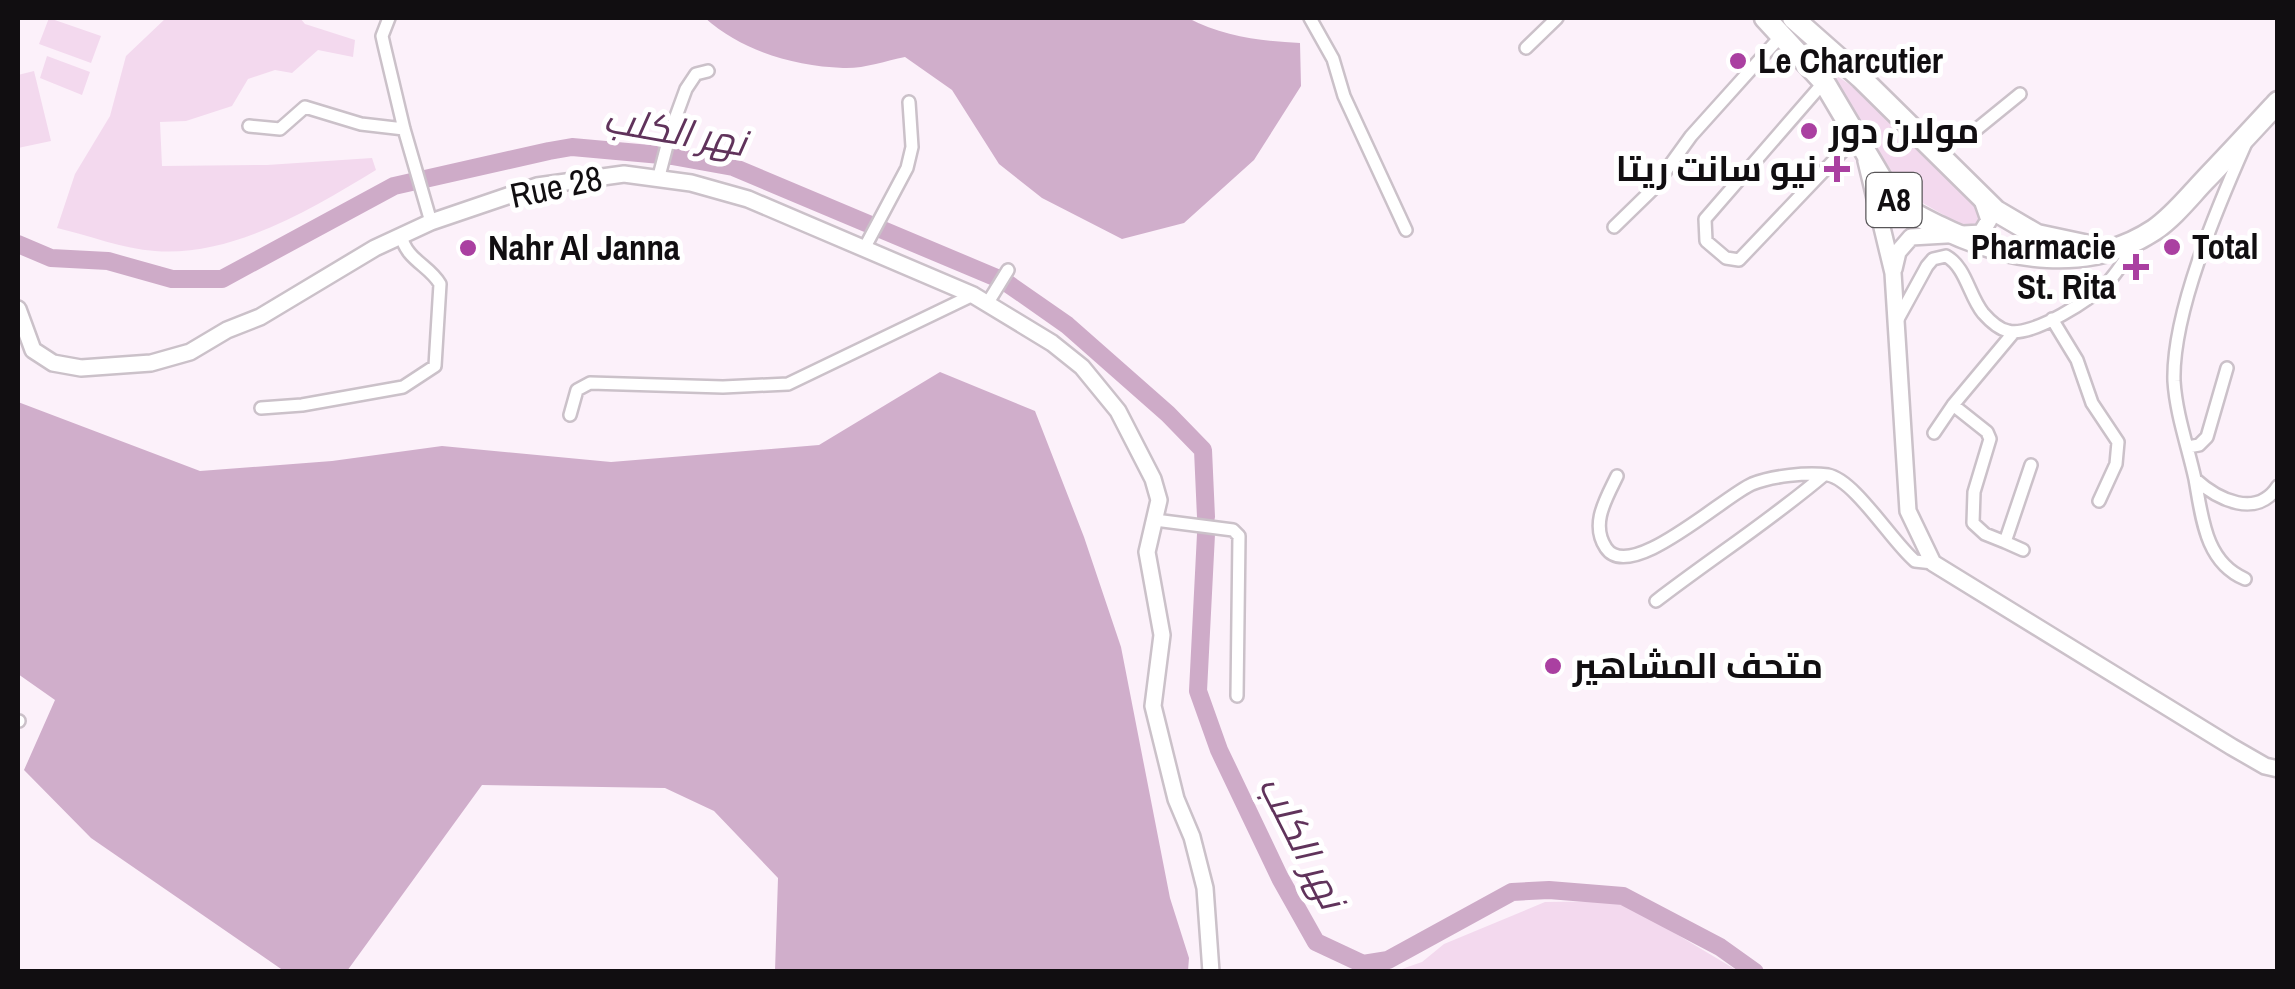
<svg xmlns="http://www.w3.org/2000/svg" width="2295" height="989" viewBox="0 0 2295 989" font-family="'Archivo Narrow',Cairo,sans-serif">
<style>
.green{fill:#f3d9ee}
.forest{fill:#d0aecb}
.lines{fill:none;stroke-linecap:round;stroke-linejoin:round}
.river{stroke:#ceabc8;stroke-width:18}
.minor-casing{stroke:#cbc1c9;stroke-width:16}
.tertiary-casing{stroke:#cbc1c9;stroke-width:20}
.trunk-casing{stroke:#cbc1c9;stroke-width:25}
.minor{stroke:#fff;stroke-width:11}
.tertiary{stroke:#fff;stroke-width:15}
.trunk{stroke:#fff;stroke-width:20}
.poi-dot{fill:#aa40a1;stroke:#fff;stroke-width:4}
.labels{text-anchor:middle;stroke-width:10;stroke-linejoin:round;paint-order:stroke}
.shield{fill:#fff;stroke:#585658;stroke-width:2.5}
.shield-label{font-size:32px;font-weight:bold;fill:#110e11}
.poi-label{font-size:35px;font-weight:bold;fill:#110e11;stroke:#fff;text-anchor:start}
.street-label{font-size:35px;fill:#110e11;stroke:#fff}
.water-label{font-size:38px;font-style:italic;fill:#60335b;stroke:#fff}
</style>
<rect width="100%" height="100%" fill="#fcf1fa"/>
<!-- green -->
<path class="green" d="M 49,18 L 101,36 L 91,63 L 39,44 Z
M 166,18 L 300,18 L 305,24 L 355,40 L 353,57 L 318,50 L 292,73 L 275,70 L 248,79 L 232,106 L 186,121 L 160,122 L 162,166 L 267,165 L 372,158 L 376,170 C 312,209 232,257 155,251 C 123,249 88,235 57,228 L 75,174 L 110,116 L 126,56 Z
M 47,56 L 90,72 L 82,95 L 40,78 Z
M 1820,64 L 1869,98 L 1984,216 L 1985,222 L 1970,230 L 1907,194 Z
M 34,71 L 51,141 L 18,148 L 18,75 Z
M 1621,901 L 1738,971 L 1396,971 L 1422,962 L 1444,944 L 1545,902 Z"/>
<!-- forest -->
<path class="forest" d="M 705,18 L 1188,18 C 1224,37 1261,41 1300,43 L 1301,86 L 1254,160 L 1184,223 L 1122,239 L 1042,198 L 999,164 L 952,90 L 905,57 C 885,61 863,69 843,68 C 793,66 742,51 705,18 Z
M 940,372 L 1035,411 L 1084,537 L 1121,647 L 1170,898 L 1189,958 L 1188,971 L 775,971 L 778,878 L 714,811 L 665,788 L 482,785 L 347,971 L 284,971 L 91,838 L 24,770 L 55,700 L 18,674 L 18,402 L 200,471 L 332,461 L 442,446 L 611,462 L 819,445 Z"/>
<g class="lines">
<!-- river -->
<path class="river" d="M 18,244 L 51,258 L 108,261 L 172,279 L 222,279 L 394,186 L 549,151 L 572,147 L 672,156 L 733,167 L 1004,281 L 1067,325 L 1168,414 L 1203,450 L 1206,517
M 1206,534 L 1198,691 L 1219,750 L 1280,878 L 1316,942 L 1363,964 L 1388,960 L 1512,892 L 1549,890 L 1623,896 L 1720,947 L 1755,972"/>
<defs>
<path id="minor" d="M 389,18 L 382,36 L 384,45 L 404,129 L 431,222
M 1310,18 L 1333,59 L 1344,96 L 1406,230
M 1526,48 L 1557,18
M 1824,82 L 1705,219 L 1706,241 L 1726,258 L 1739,260 L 1857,136
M 249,126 L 280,129 L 305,107 L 361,124 L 404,129
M 1927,145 L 1949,136 L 1972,133 L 2020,94
M 2245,145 C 2218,206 2172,313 2174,381 C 2176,414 2188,447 2195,479 C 2218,500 2257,519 2278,486
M 659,176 L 671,130 L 686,89 L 696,74 L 708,71
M 1614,227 L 1652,190 L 1691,136 L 1781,36
M 865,247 L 907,168 L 912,147 L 909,102
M 987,304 L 1008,270
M 1898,319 L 1927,266 L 1933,259 L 1946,256 C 1966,267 1969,296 1983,313 C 1990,321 1998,329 2008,331 C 2031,338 2094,298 2109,281 C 2119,270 2128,255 2136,243
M 2052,319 L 2077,360 L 2092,403 L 2118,442 L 2116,464 L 2099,501
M 1953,405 L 1987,432 L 1990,439 L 1974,492 L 1973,523 L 1985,534 L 2005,542 L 2031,465
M 261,408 L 302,405 L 403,387 L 435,366 L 440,284 C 429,265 406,260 401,235
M 570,415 L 577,390 L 590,383 L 723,387 L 788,384 L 973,295
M 1934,433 L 1953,405 L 2014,332
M 2188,447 L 2199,445 L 2207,437 L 2227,368
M 1617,476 C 1606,499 1590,524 1606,548 C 1630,584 1724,496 1752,484 C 1772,476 1807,472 1828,475 C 1855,480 1892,542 1915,561 L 1933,563
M 2195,479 C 2202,517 2205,562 2245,579
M 1155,520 L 1233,530 L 1239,536 L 1237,696
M 2005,542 L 2023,550
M 1656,601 C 1712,558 1771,520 1824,475
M 18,721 L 19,721"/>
<path id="tertiary" d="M 1866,161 L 1893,273 L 1908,511 L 1933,563 L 2232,747 L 2265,766 L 2278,769
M 1894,269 L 1898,252 L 1911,237 L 1981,233 L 1989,220 L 1982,200
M 18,309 L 33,350 L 53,363 L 81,368 L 151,363 L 190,352 L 227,330 L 260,317 L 375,248 L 431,222 L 537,186 L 624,174 L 691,183 L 748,199 L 973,295 L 1052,343 L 1082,367 L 1118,411 L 1153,479 L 1159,500 L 1147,552 L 1162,635 L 1153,706 L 1176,799 L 1192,837 L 1205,888 L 1211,972"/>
<path id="trunk" d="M 1765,18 L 1824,82 L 1894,200 C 1908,212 1924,219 1940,227 C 2006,260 2089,273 2154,230 C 2173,217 2188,198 2204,181 C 2229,155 2253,129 2278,102
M 1793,18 L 1861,78 L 1996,211 L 2037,235 L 2098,248"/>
</defs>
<!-- minor casing -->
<use href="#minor" class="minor-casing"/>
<!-- tertiary casing -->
<use href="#tertiary" class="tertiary-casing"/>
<!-- trunk casing -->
<use href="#trunk" class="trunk-casing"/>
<!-- minor -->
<use href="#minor" class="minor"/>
<!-- tertiary -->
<use href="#tertiary" class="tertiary"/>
<!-- trunk -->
<use href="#trunk" class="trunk"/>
</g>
<!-- markers -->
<g class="poi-dot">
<circle cx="1738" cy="61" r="10"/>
<circle cx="1809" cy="131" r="10"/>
<path d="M1832 154h10v10h10v10h-10v10h-10v-10h-10v-10h10z"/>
<circle cx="2172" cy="247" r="10"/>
<circle cx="468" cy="248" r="10"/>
<path d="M2131 252h10v10h10v10h-10v10h-10v-10h-10v-10h10z"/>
<circle cx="1553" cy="666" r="10"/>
</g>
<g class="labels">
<!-- shield labels -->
<rect class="shield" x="1866.5" y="173" width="55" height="54" rx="8"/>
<g class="shield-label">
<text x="1894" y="211">A8</text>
</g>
<!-- poi labels -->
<g class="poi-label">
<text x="1758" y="73">Le Charcutier</text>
<text x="1829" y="143">مولان دور</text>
<text x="1817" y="181" text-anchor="end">نيو سانت ريتا</text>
<text x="2116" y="259" text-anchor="end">Pharmacie<tspan x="2116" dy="40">St. Rita</tspan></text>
<text x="2192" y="259">Total</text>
<text x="488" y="260">Nahr Al Janna</text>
<text x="1573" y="678">متحف المشاهير</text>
</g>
<!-- street labels -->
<g class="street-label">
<text transform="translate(556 187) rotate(-12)" y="12">Rue 28</text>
</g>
<!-- water labels -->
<g class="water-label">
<text transform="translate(675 131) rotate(10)" y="13">نهر الكلب</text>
<text transform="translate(1302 842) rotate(63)" y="13">نهر الكلب</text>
</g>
</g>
<!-- border -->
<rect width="2295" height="989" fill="none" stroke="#110e11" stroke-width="40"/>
</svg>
